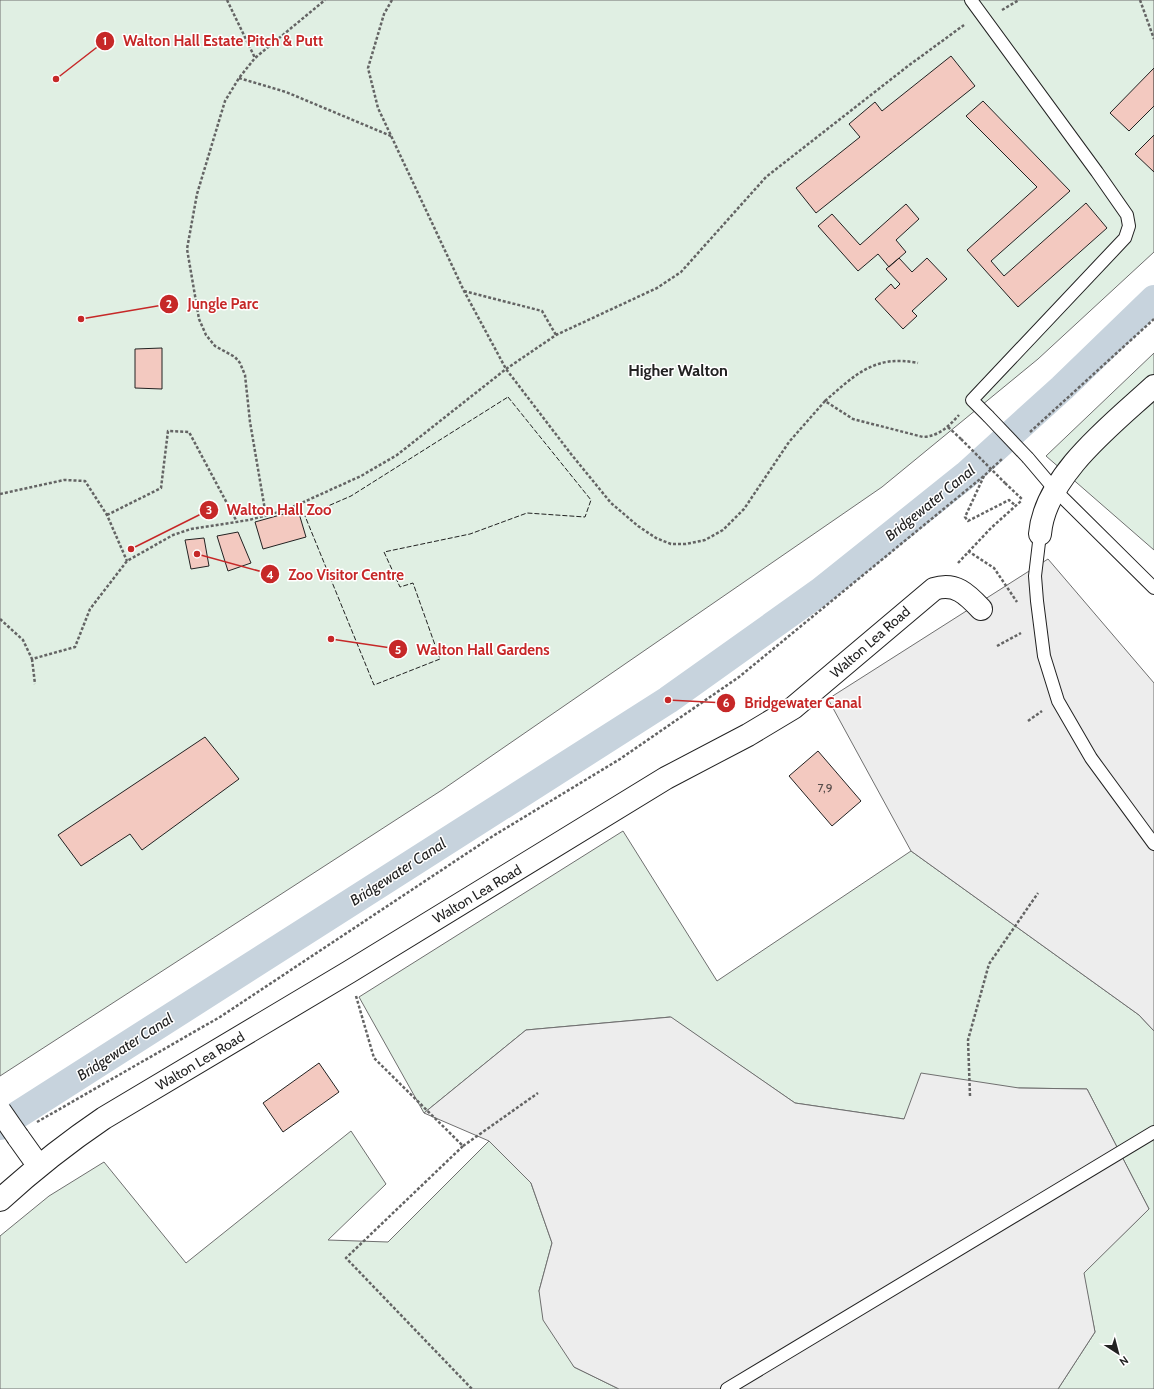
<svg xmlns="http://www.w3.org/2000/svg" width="1154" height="1389" viewBox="0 0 1154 1389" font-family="Cabin,sans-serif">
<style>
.green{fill:#e0efe3;stroke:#6f6f6f}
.parking{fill:#ededed;stroke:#6f6f6f}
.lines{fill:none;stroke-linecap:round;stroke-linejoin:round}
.canal{stroke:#c7d3dd;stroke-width:28}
.building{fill:#f3c9c0;stroke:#222}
.service-casing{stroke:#222;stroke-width:14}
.minor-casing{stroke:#222;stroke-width:24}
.path{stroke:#646464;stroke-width:2.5;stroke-dasharray:3 2;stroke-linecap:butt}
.service{stroke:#fff;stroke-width:12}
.minor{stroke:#fff;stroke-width:22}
.service-bridge-casing{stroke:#222;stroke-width:14;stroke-linecap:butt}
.minor-bridge-casing{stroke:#222;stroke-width:24;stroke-linecap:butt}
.path-bridge{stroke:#646464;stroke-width:2.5;stroke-dasharray:3 2;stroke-linecap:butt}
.service-bridge{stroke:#fff;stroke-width:12}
.minor-bridge{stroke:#fff;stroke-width:22}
.fence{stroke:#222;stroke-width:1;stroke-dasharray:5 2;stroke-linecap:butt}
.labels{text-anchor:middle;stroke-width:3;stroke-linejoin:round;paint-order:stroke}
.number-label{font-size:12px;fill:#564c4a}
.street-label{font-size:14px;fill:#222;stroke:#fff}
.water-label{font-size:15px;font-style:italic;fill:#222;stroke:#fff}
.quarter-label{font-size:16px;font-weight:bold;fill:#222;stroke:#fff}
.leader{fill:none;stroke:#c62828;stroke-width:1.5}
.callout-dot{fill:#c62828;stroke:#fff;stroke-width:1.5}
.mark-label{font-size:12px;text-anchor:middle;font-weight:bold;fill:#fff}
.callout-label{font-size:15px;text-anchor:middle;font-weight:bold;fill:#c62828;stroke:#fff;stroke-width:3;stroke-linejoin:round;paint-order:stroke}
</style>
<rect width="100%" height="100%" fill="#fff"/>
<!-- green -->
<path class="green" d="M 0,0 L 1154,0 L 1154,252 L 1038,359 L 882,487 L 442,790 L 0,1076 Z
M 1154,353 L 1154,550 L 1046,456 Z
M 623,831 L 717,981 L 911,851 L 1139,1015 L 1154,1031 L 1154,1389 L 1058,1389 L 1095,1332 L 1083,1273 L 1149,1209 L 1087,1089 L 1019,1088 L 904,1119 L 795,1103 L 670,1017 L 526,1030 L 424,1113 L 359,997 Z
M 351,1131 L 386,1184 L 328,1240 L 388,1242 L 489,1141 L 531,1183 L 552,1243 L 539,1291 L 574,1367 L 619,1389 L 0,1389 L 0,1236 L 49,1196 L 104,1162 L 186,1263 Z"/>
<!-- parking -->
<path class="parking" d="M 1048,559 L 1154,683 L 1154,1031 L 1139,1015 L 911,851 L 828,699 Z
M 671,1017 L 795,1103 L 904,1119 L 921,1073 L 1019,1088 L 1087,1089 L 1149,1209 L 1084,1273 L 1095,1332 L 1058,1389 L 619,1389 L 574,1367 L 543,1320 L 539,1291 L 552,1243 L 531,1183 L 489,1141 L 424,1113 L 526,1030 Z"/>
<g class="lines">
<!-- canal -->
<path class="canal" d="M 0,1126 L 668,700 L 821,591 L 966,475 L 1062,388 L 1154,299"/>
</g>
<!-- building -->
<path class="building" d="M 951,56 L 975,86 L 816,213 L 796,188 L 860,137 L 849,124 L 875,102 L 882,111 Z
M 1154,68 L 1154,106 L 1129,131 L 1110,113 Z
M 983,101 L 1070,191 L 991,261 L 1004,276 L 1086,203 L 1107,228 L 1018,307 L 967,250 L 1037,187 L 966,116 Z
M 1154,135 L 1154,172 L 1135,154 Z
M 906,204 L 919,219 L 896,240 L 906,252 L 889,267 L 878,254 L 858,271 L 818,226 L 832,214 L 860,245 Z
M 899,258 L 912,272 L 927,258 L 947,279 L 912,311 L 917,316 L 903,329 L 875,299 L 891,284 L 895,289 L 900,284 L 886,269 Z
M 162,348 L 162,389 L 135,388 L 135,349 Z
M 298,510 L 306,537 L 263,549 L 255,522 Z
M 238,532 L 251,563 L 228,571 L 217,536 Z
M 204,538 L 209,566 L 191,569 L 185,540 Z
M 205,737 L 239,779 L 142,850 L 130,834 L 81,866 L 58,835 Z
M 818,751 L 861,801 L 832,826 L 789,776 Z
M 319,1063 L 339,1092 L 283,1132 L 263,1103 Z"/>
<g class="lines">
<defs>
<path id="service" d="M 971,0 L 1097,172 L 1127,215 L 1129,226 L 1125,238 L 972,400 L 988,416
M 1028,458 L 1056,491 L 1154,588
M 1040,534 L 1035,576 L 1037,601 L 1044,656 L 1058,701 L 1091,758 L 1154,844
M 727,1389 L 1154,1132"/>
<path id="minor" d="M 1040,534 C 1045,475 1114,423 1154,386
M 18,1137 L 38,1165
M 0,1200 C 33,1170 67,1143 104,1118 L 349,972 L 666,778 L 748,735 L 793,708 L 934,589 C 955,582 967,594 981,609"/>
</defs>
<!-- service casing -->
<use href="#service" class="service-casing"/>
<!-- minor casing -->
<use href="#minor" class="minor-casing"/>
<!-- path -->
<path class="path" d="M 227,0 L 255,58
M 392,0 L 384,14 L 368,68 L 378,108 L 464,291 L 506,369 L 571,454 L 611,503 L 638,526 L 656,538 L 671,544 L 686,544 L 705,540 L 723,530 L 744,509 L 789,442 L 825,401 L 853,419 L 923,437 C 939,436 948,427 959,415
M 1140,0 L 1154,39
M 1002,10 L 1019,0
M 239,78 L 286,92 L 391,136
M 464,291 L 542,311 L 556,335
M 825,401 C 855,375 875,354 918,363
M 948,427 L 961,439
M 1030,432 L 1154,319
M 984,476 L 965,517 L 968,521 L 1009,500 L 1016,506
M 1005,483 L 1023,500
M 0,494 L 64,480 L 85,481 L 107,515 L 127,561
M 107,515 L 161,488 L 168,431 L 189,432 L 237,522
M 266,516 L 250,422 L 245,375 L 240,363 L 235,357 L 215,346 L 206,335 L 199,319 L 187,249 L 197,194 L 225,101 L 239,78 L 255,58 L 325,0
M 968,551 L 994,568 L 1017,602
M 958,563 L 991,528 L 1021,501
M 0,619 L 23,640 L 32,659 L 75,647 L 90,609 L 127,561 L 173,535 L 191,529 L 249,520 L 286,510 L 361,476 L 397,455 L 506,369 L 556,335 L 657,288 L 681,272 L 766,177 L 908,66 L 964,25
M 997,646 L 1021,633
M 32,659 L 35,684
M 1028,721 L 1042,711
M 356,996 L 374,1058 L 463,1146 L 346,1258 L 472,1389
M 970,1096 L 968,1040 L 989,964 L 1038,893
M 37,1122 L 220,1017 L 493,836 L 620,759 L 739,677 L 985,475 L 1002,459
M 463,1146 L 538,1093"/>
<!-- service -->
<use href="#service" class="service"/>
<!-- minor -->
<use href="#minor" class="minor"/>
<defs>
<path id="service-bridge" d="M 988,416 L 1028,458"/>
<path id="minor-bridge" d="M 0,1111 L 18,1137"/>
</defs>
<!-- service-bridge casing -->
<use href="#service-bridge" class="service-bridge-casing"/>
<!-- minor-bridge casing -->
<use href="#minor-bridge" class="minor-bridge-casing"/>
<!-- path-bridge -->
<path class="path-bridge" d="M 961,439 L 1005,483"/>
<!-- service-bridge -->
<use href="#service-bridge" class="service-bridge"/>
<!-- minor-bridge -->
<use href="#minor-bridge" class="minor-bridge"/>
<!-- fence -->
<path class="fence" d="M 508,397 L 591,500 L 585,517 L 527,513 L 470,534 L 384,552 L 400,587 L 413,583 L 440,659 L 374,685 L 305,516 L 351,496 Z"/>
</g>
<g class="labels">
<!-- number labels -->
<g class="number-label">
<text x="825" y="792">7,9</text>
</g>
<!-- street labels -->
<g class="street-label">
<text transform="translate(870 642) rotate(-41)" y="5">Walton Lea Road</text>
<text transform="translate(477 894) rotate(-31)" y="5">Walton Lea Road</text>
<text transform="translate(200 1061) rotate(-31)" y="5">Walton Lea Road</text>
</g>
<!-- water labels -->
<g class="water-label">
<text transform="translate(930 503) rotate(-39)" y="5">Bridgewater Canal</text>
<text transform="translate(398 872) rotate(-33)" y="5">Bridgewater Canal</text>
<text transform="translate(125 1047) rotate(-33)" y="5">Bridgewater Canal</text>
</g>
<!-- quarter labels -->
<g class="quarter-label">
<text x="678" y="376">Higher Walton</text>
</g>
</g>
<!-- callouts -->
<path class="leader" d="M56 79L105 41M81 319L169 304M131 549L209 510M197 554L270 574M331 639L398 649M668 700L726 703"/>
<g class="callout-dot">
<circle cx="56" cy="79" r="4"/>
<circle cx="81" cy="319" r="4"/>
<circle cx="131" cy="549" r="4"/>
<circle cx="197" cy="554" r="4"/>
<circle cx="331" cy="639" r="4"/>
<circle cx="668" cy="700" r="4"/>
<circle cx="105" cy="41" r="10"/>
<circle cx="169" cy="304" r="10"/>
<circle cx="209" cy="510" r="10"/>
<circle cx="270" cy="574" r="10"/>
<circle cx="398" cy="649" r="10"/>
<circle cx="726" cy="703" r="10"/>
</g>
<g class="mark-label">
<text x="105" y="45">1</text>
<text x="169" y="308">2</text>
<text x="209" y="514">3</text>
<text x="270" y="579">4</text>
<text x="398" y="654">5</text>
<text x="726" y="707">6</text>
</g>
<g class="callout-label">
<text x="223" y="46">Walton Hall Estate Pitch &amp; Putt</text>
<text x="223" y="309">Jungle Parc</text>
<text x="279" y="515">Walton Hall Zoo</text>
<text x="346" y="580">Zoo Visitor Centre</text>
<text x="483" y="655">Walton Hall Gardens</text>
<text x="803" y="708">Bridgewater Canal</text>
</g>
<!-- north arrow -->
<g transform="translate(1118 1353) rotate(144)" stroke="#ffffff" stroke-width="3" paint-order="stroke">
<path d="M0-3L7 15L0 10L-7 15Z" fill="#222222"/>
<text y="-6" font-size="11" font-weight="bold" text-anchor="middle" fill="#222222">N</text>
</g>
</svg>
